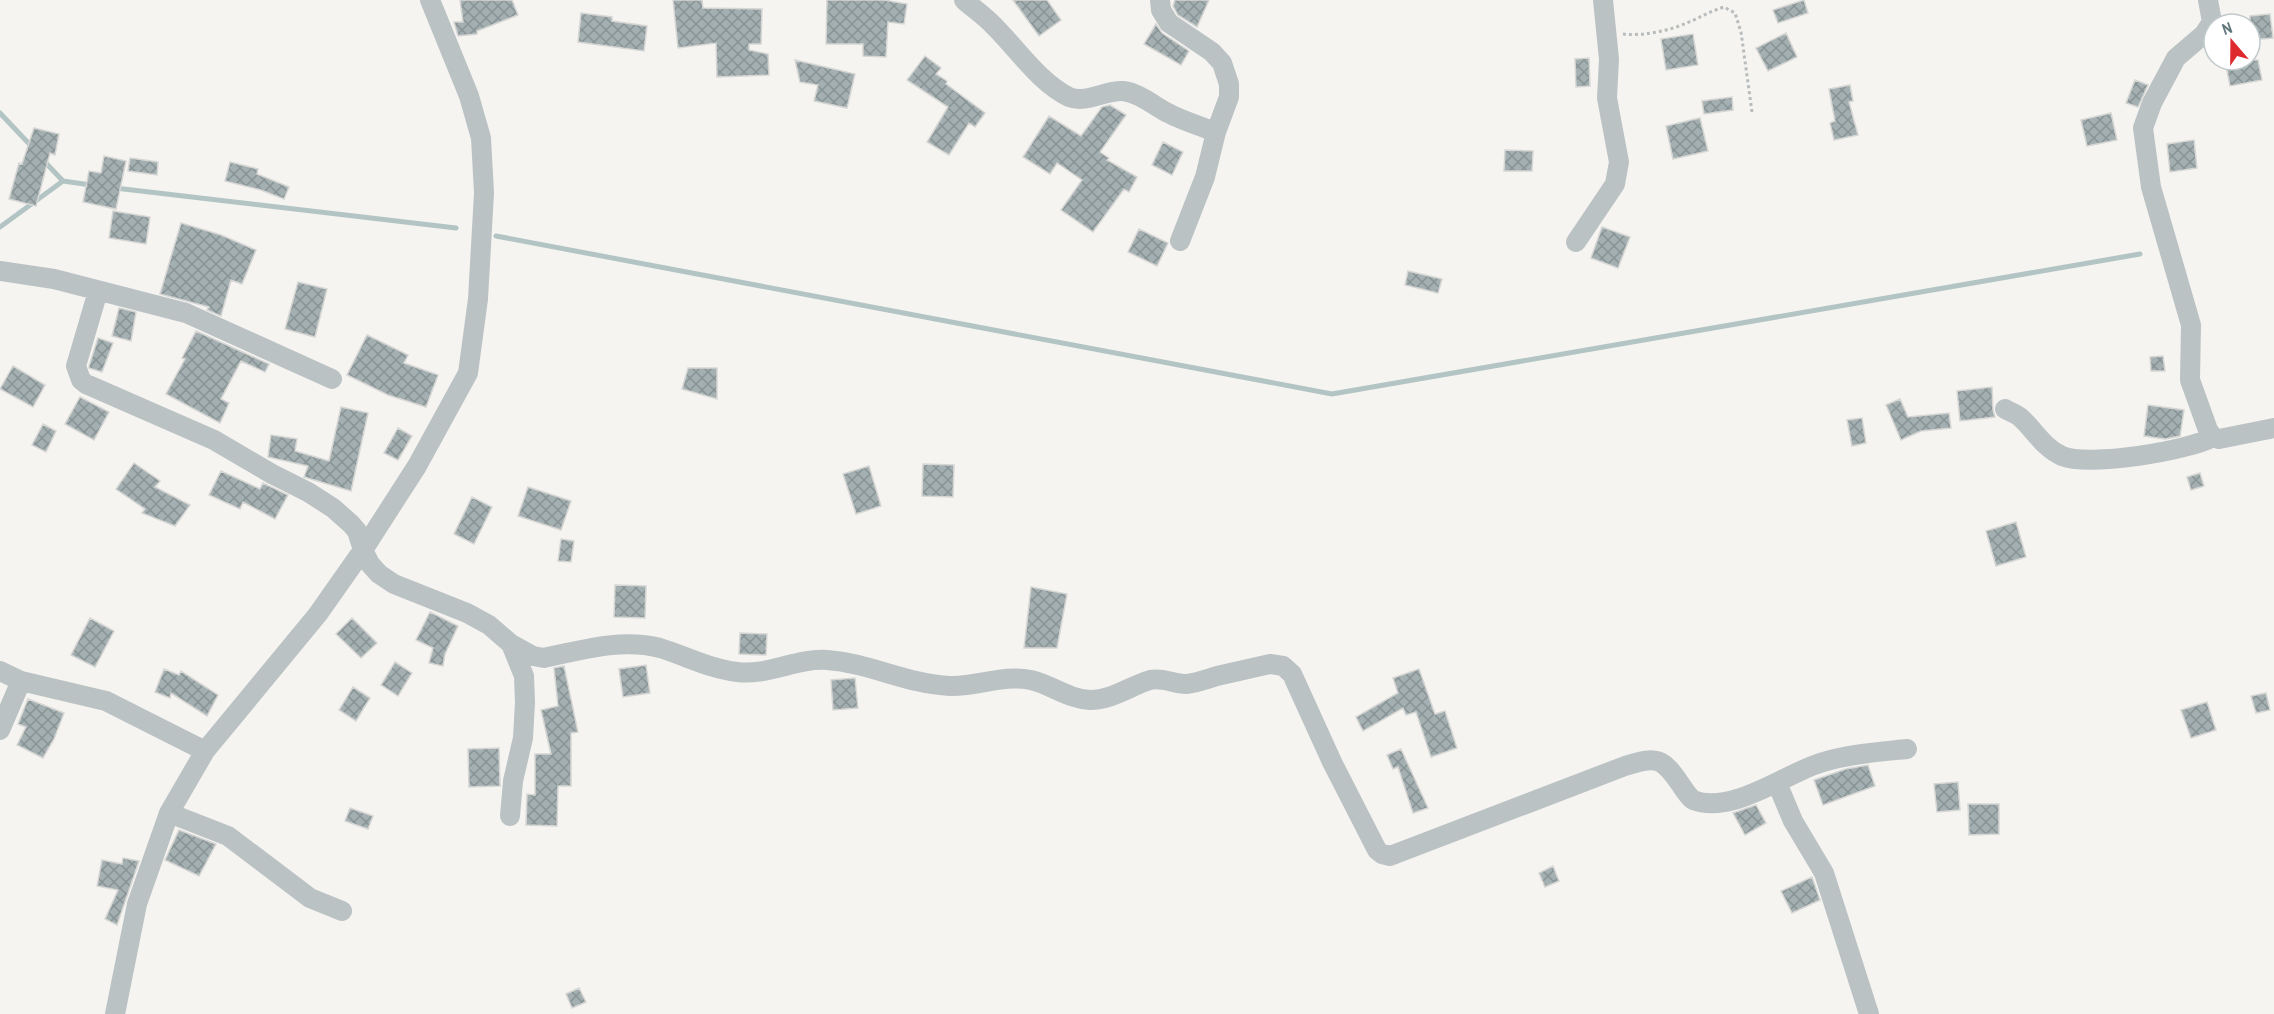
<svg xmlns="http://www.w3.org/2000/svg" width="2274" height="1014" viewBox="0 0 2274 1014" font-family="'Archivo Narrow',sans-serif">
<style>
.lines{fill:none;stroke-linecap:round;stroke-linejoin:round}
.stream{stroke:#b3c4c4;stroke-width:5}
.building{fill:url(#building-cross-hatch);stroke:#d6d6d4;stroke-width:1.5}
.path{stroke:#b8bcbd;stroke-width:3;stroke-dasharray:3 3;stroke-linecap:butt}
.minor{stroke:#bbc2c4;stroke-width:20}
</style>
<defs>
<pattern id="building-cross-hatch" width="8" height="8" patternUnits="userSpaceOnUse" patternTransform="scale(1.5)"><rect width="8" height="8" fill="#a3afb1"/><path d="M0 0l8 8M0 8l8-8" fill="none" stroke="#889395"/></pattern>
</defs>
<rect width="100%" height="100%" fill="#f5f4f1"/>
<g class="lines">
<!-- stream -->
<path class="stream" d="M 0,113 L 34,149
M 44,161 L 63,181
M 115,188 L 456,228
M 0,227 L 63,181 L 91,185
M 496,236 L 1332,394 L 2140,254"/>
</g>
<!-- building -->
<path class="building" d="M 460,0 L 512,0 L 518,15 L 477,31 L 477,34 L 458,36 L 454,22 L 463,22 Z
M 673,0 L 702,0 L 703,8 L 762,9 L 761,44 L 749,44 L 749,50 L 768,54 L 769,75 L 717,77 L 716,43 L 678,48 Z
M 827,0 L 884,0 L 907,4 L 904,24 L 888,22 L 886,57 L 863,56 L 863,44 L 826,44 Z
M 1013,0 L 1047,0 L 1061,20 L 1039,36 Z
M 1175,0 L 1209,0 L 1197,27 L 1178,15 L 1173,6 Z
M 1804,0 L 1808,13 L 1778,23 L 1773,10 Z
M 581,13 L 612,17 L 612,21 L 647,26 L 644,51 L 578,42 Z
M 2270,14 L 2273,38 L 2250,40 L 2250,16 Z
M 1156,24 L 1162,33 L 1189,51 L 1181,65 L 1144,44 Z
M 1786,33 L 1797,57 L 1768,71 L 1756,48 Z
M 1693,34 L 1698,65 L 1666,70 L 1661,39 Z
M 925,56 L 941,68 L 936,74 L 947,81 L 946,84 L 985,113 L 975,127 L 969,123 L 949,155 L 927,142 L 948,107 L 907,80 Z
M 1589,58 L 1590,86 L 1576,87 L 1575,59 Z
M 795,60 L 855,74 L 847,108 L 814,101 L 818,85 L 800,82 Z
M 2225,60 L 2258,60 L 2262,80 L 2230,86 Z
M 2135,80 L 2148,85 L 2138,107 L 2126,103 Z
M 1850,85 L 1853,101 L 1849,102 L 1858,135 L 1834,140 L 1830,123 L 1835,121 L 1829,89 Z
M 1732,97 L 1733,110 L 1704,114 L 1702,101 Z
M 1110,105 L 1126,115 L 1100,152 L 1109,158 L 1107,160 L 1137,177 L 1129,192 L 1124,189 L 1093,232 L 1061,210 L 1082,180 L 1057,163 L 1050,174 L 1023,157 L 1049,116 L 1081,136 L 1102,107 Z
M 2111,113 L 2117,140 L 2087,146 L 2081,120 Z
M 1700,118 L 1708,151 L 1673,159 L 1666,126 Z
M 34,128 L 59,134 L 55,155 L 50,153 L 36,206 L 9,199 L 19,163 L 22,164 Z
M 2194,140 L 2197,168 L 2170,172 L 2167,144 Z
M 1163,142 L 1183,152 L 1172,175 L 1152,165 Z
M 1505,150 L 1533,151 L 1532,171 L 1504,171 Z
M 104,156 L 126,161 L 116,209 L 83,202 L 89,171 L 101,173 Z
M 130,158 L 158,162 L 157,175 L 128,171 Z
M 230,162 L 258,169 L 257,174 L 289,187 L 284,199 L 261,190 L 225,181 Z
M 113,211 L 150,217 L 146,244 L 109,238 Z
M 181,223 L 221,235 L 256,250 L 242,284 L 231,280 L 221,316 L 207,310 L 209,307 L 160,294 Z
M 1602,227 L 1630,237 L 1618,268 L 1591,258 Z
M 1139,229 L 1168,243 L 1157,266 L 1128,252 Z
M 1408,271 L 1442,279 L 1438,293 L 1405,285 Z
M 298,282 L 327,289 L 315,337 L 285,329 Z
M 119,308 L 136,312 L 131,341 L 112,336 Z
M 196,331 L 269,364 L 265,372 L 241,361 L 221,399 L 229,403 L 220,423 L 166,394 L 185,359 L 182,358 Z
M 367,335 L 408,355 L 404,363 L 438,375 L 426,407 L 388,395 L 347,375 Z
M 98,338 L 113,343 L 102,372 L 89,368 L 89,366 Z
M 2163,356 L 2165,371 L 2151,371 L 2150,357 Z
M 13,366 L 45,385 L 33,407 L 0,389 Z
M 688,368 L 717,368 L 717,399 L 682,389 Z
M 1992,387 L 1993,410 L 1995,417 L 1960,421 L 1957,391 Z
M 80,397 L 109,412 L 94,440 L 65,424 Z
M 1900,399 L 1908,417 L 1949,413 L 1951,428 L 1921,431 L 1901,440 L 1886,405 Z
M 2148,405 L 2184,410 L 2180,436 L 2165,439 L 2144,436 Z
M 341,407 L 368,413 L 351,491 L 304,477 L 308,466 L 268,457 L 271,435 L 297,439 L 295,451 L 329,461 Z
M 1862,418 L 1866,443 L 1852,446 L 1847,420 Z
M 43,424 L 56,431 L 46,452 L 32,445 Z
M 398,428 L 412,436 L 398,460 L 384,453 Z
M 134,463 L 160,481 L 155,487 L 190,505 L 175,526 L 142,513 L 145,509 L 116,489 Z
M 923,464 L 954,465 L 953,497 L 922,496 Z
M 869,466 L 881,506 L 856,514 L 843,474 Z
M 221,471 L 260,489 L 263,483 L 288,495 L 275,519 L 243,502 L 240,509 L 209,495 Z
M 2200,473 L 2204,486 L 2191,490 L 2187,477 Z
M 528,487 L 571,501 L 561,530 L 518,516 Z
M 472,497 L 492,507 L 474,544 L 454,534 Z
M 2016,522 L 2026,557 L 1996,566 L 1986,531 Z
M 561,539 L 574,541 L 571,562 L 558,561 Z
M 615,585 L 646,586 L 645,618 L 614,617 Z
M 1031,587 L 1067,594 L 1057,648 L 1024,648 Z
M 430,612 L 458,626 L 445,654 L 443,666 L 429,663 L 433,648 L 416,640 Z
M 90,618 L 114,631 L 95,667 L 71,655 Z
M 352,618 L 377,643 L 361,658 L 336,634 Z
M 740,633 L 767,634 L 766,655 L 739,654 Z
M 395,662 L 412,673 L 398,696 L 381,685 Z
M 646,665 L 650,693 L 623,697 L 619,669 Z
M 564,666 L 578,732 L 571,733 L 571,786 L 558,786 L 557,826 L 526,825 L 527,794 L 535,795 L 535,754 L 551,754 L 541,710 L 558,706 L 554,668 Z
M 164,669 L 179,675 L 181,671 L 218,695 L 207,716 L 171,693 L 170,698 L 155,692 Z
M 1419,669 L 1435,714 L 1445,711 L 1457,748 L 1431,757 L 1416,712 L 1406,715 L 1403,708 L 1363,731 L 1356,717 L 1398,693 L 1393,678 Z
M 855,678 L 858,708 L 833,710 L 831,680 Z
M 353,687 L 370,698 L 356,721 L 339,710 Z
M 2266,693 L 2270,710 L 2256,713 L 2251,696 Z
M 28,699 L 64,713 L 54,739 L 43,758 L 17,745 L 26,727 L 18,724 Z
M 2207,702 L 2216,730 L 2191,738 L 2181,710 Z
M 499,748 L 500,786 L 469,787 L 468,749 Z
M 1401,749 L 1428,808 L 1413,813 L 1398,767 L 1393,769 L 1387,755 Z
M 1868,765 L 1875,786 L 1823,805 L 1814,780 L 1846,769 Z
M 1958,782 L 1960,810 L 1937,812 L 1934,784 Z
M 1968,804 L 1999,804 L 1999,834 L 1969,835 Z
M 1756,805 L 1766,823 L 1745,835 L 1733,813 Z
M 350,808 L 373,816 L 368,829 L 345,821 Z
M 179,830 L 216,844 L 199,876 L 165,860 Z
M 123,858 L 139,861 L 117,925 L 105,919 L 118,890 L 97,886 L 102,860 L 122,864 Z
M 1553,866 L 1559,881 L 1545,887 L 1539,873 Z
M 1812,877 L 1820,900 L 1792,913 L 1781,891 Z
M 579,988 L 586,1002 L 572,1008 L 566,994 Z"/>
<g class="lines">
<!-- path -->
<path class="path" d="M 1623,34 C 1644,36 1669,31 1689,22 C 1701,17 1711,11 1724,7 L 1735,13 L 1741,32 L 1752,112"/>
<!-- minor -->
<path class="minor" d="M 964,0 C 974,9 986,17 995,27 C 1018,50 1040,83 1069,97 C 1086,104 1105,90 1123,91 C 1140,93 1154,106 1168,113 C 1183,121 1200,126 1216,132
M 1160,0 L 1161,10 L 1169,23 L 1212,52 L 1222,63 L 1229,84 L 1229,97 L 1216,132 L 1205,177 L 1180,241
M 2208,0 L 2212,22 L 2204,34 L 2176,58 L 2152,103 L 2143,128 L 2151,187 L 2191,325 L 2190,380 L 2208,430 L 2213,437 L 2219,439 L 2274,428
M 1576,242 L 1615,184 L 1619,162 L 1607,98 L 1609,59 L 1603,0
M 0,271 L 54,279 L 186,313 L 332,379
M 98,291 L 76,366 L 81,380 L 86,384 L 214,440 L 272,474 L 308,492 L 333,508 L 351,524 L 357,531 L 363,550 L 370,564 L 379,574 L 394,584 L 467,613 L 489,625 L 511,644 L 533,656 L 544,658 C 581,650 622,638 660,648 C 686,656 710,669 737,672 C 768,676 796,658 827,660 C 869,663 907,684 950,686 C 978,687 1003,674 1031,680 C 1052,685 1068,699 1090,700 C 1112,700 1130,686 1150,680 C 1162,677 1174,684 1186,684 C 1196,683 1207,679 1217,676 C 1234,672 1252,668 1270,664 L 1283,666 L 1292,674 L 1332,762 L 1377,850 L 1382,854 L 1390,856 L 1625,766 C 1657,756 1662,757 1681,785 C 1685,791 1688,796 1693,800 C 1732,815 1785,774 1820,763 C 1848,754 1878,752 1907,749
M 2005,409 C 2010,412 2017,414 2021,418 C 2035,431 2044,448 2062,456 C 2089,467 2188,451 2213,437
M 0,671 L 21,681 L 106,701 L 205,751
M 0,730 L 21,681
M 1777,783 L 1793,821 L 1824,873 L 1869,1014
M 169,813 L 228,836 L 310,898 L 342,911
M 510,816 L 513,781 L 523,738 L 525,702 L 524,676 L 511,644
M 115,1014 L 137,904 L 169,813 L 205,751 L 318,614 L 363,550 L 417,466 L 468,373 L 478,299 L 484,193 L 481,138 L 469,96 L 430,0"/>
</g>
<!-- north arrow -->
<g transform="translate(2232 42) rotate(340)"><circle r="28" fill="#ffffff" stroke="#c0c9cb" stroke-width="1.5"/>
<path d="M0-4.5L10 22L0 15L-10 22Z" fill="#de292d"/>
<text y="-9" font-size="16" font-weight="bold" text-anchor="middle" fill="#61777c">N</text>
</g>
</svg>
